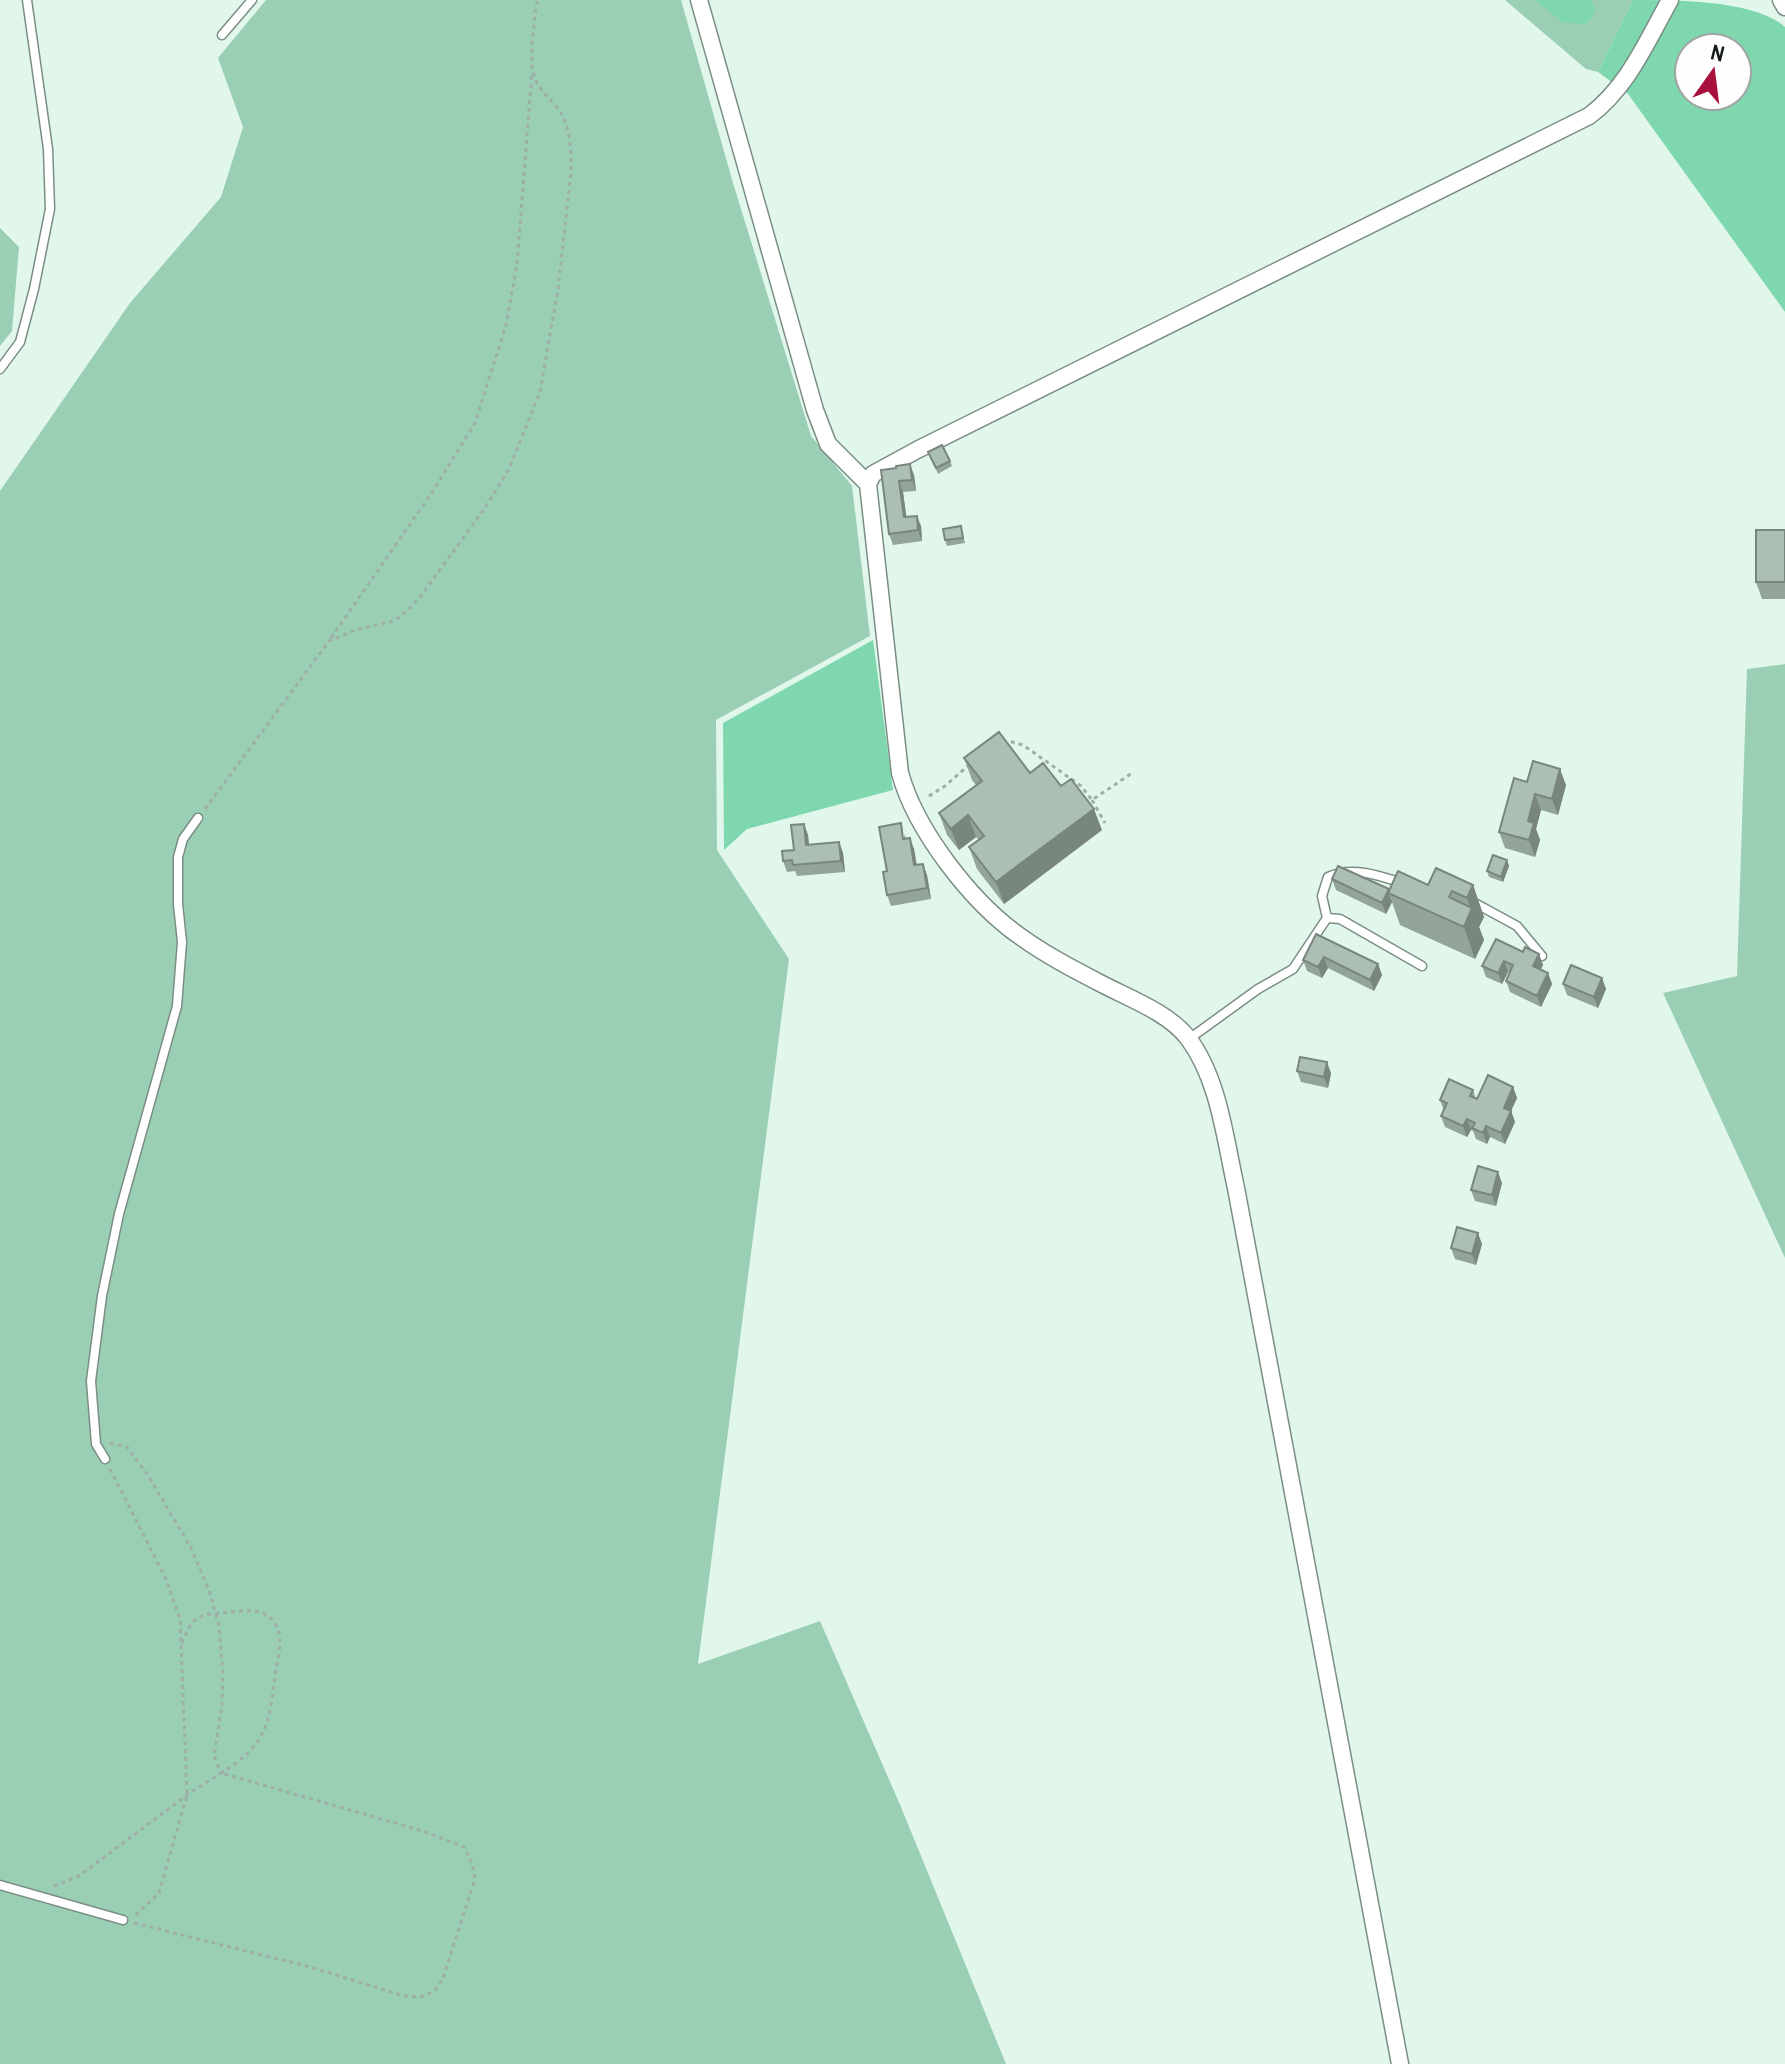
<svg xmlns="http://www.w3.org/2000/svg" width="1785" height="2064" viewBox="0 0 1785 2064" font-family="'Archivo Narrow',sans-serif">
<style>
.green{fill:#9acfb5}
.forest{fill:#7ed7af;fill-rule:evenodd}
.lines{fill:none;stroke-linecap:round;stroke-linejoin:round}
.service-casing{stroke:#7b8e84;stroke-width:11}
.minor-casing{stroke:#7b8e84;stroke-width:19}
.path{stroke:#9eafa6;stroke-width:3;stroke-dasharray:4 4;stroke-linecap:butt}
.service{stroke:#fff;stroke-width:8}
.minor{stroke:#fff;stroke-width:16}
.wall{fill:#93a49b}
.shaded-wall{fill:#78867e}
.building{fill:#abbfb4;stroke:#78867e;stroke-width:2}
</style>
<rect width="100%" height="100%" fill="#e2f7ec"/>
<!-- green -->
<path class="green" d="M 266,0 L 681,0 L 733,183 L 811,436 L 852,486 L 870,636 L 716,720 L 717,850 L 789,959 L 698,1664 L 820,1621 L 901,1807 L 1006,2064 L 0,2064 L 0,491 L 130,303 L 221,197 L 243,127 L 218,58 Z
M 1505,0 L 1633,0 L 1598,72 L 1586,69 Z
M 0,228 L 19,247 L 12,331 L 0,346 Z
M 1785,664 L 1785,1258 L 1663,993 L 1737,976 L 1747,669 Z"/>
<!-- forest -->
<path class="forest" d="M 1535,0 L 1591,0 L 1596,10 L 1591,19 L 1585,24 L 1562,22 Z
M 1633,0 C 1677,0 1755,0 1785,27 L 1785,312 L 1628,94 L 1598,72 ZM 1689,48 L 1737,48 L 1737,96 L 1689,96 Z
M 873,640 L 893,790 L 747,829 L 724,850 L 723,723 Z"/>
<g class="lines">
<defs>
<path id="service" d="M 222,35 L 252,0
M 0,369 L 20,342 L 34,289 L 50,209 L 48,149 L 27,0
M 1473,902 L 1517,926 L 1542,956
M 1327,918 L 1340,919 L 1422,966
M 1189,1039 L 1258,989 L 1293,969 L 1327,918 L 1322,896 L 1328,877 C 1351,866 1378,875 1402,883
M 105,1459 L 96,1444 L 91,1381 L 102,1296 L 119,1214 L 177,1006 L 182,942 L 178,904 L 178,857 L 183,839 L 198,818
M 0,1885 L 123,1920"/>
<path id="minor" d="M 699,0 L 815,410 L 828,444 L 868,484 L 900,773 C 916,831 972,903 1021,937 C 1046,955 1073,969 1100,983 C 1128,998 1168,1012 1188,1038 C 1219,1079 1225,1139 1236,1188 L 1400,2064
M 1781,0 L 1785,7
M 868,484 L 873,474 L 917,450 L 1589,116 C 1628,87 1647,41 1670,0"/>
</defs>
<!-- service casing -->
<use href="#service" class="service-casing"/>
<!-- minor casing -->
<use href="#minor" class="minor-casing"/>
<!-- path -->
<path class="path" d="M 331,638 L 431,494 L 475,423 L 506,325 L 517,264 L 532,72
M 1003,744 L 1012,742 L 1023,745 L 1081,786 L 1092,800 L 1132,773
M 929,796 L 945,786 L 970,764
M 1092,800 L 1105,823
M 205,809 L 329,641 L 358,629 L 394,621 L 407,611 L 420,597 L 485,508 L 509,469 L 540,392 L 558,289 L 571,172 C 571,149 571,124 556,106 C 549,98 541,91 536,81 C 527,64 535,20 537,0
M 110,1469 L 166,1579 L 180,1619 L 187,1795 L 159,1893 L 136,1915
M 182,1643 C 186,1634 189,1624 198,1618 C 204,1614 214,1614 222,1613 C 241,1611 267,1605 277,1627 C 283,1640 278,1658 276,1670 C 269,1722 269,1744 221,1773
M 54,1886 L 79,1876 L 187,1795 L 221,1773 L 214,1756 L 222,1705 L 223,1673 L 219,1626 L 210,1593 L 191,1548 L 149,1477 L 127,1447 L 109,1443
M 134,1923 L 310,1967 L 404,1996 L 421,1997 L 433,1992 L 442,1981 L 475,1879 L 472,1863 L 464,1847 L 423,1831 L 221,1773"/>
<!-- service -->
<use href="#service" class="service"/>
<!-- minor -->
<use href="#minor" class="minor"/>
</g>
<!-- wall -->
<path class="wall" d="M 928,452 L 950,461 L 952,466 L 938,474 Z
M 881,470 L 914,475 L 916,491 L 903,492 L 906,517 L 921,526 L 922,541 L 893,545 L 889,534 Z
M 961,526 L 965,543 L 947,546 L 945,540 Z
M 1785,530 L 1785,599 L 1762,599 L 1756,582 Z
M 964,758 L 1030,773 L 1061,786 L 1102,830 L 1004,904 L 977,869 L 969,847 L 979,840 L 976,837 L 959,850 L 947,835 L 939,813 L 976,785 L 972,780 Z
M 1527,782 L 1566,785 L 1558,815 L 1541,810 L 1536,829 L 1540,840 L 1535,857 L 1505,848 L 1499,832 Z
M 804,824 L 808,835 L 809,845 L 839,842 L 843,853 L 845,872 L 797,876 L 795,871 L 787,872 L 783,861 L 794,850 Z
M 905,834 L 906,839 L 914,849 L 917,865 L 923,864 L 927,875 L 931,899 L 891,906 L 887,895 Z
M 1507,860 L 1509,866 L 1503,882 L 1489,877 L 1487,871 Z
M 1332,879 L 1389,889 L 1389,891 L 1428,885 L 1473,885 L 1484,917 L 1479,927 L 1484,940 L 1475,959 L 1400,925 L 1392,902 L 1386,914 L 1336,890 Z
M 1316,934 L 1378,964 L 1382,975 L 1374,991 L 1328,968 L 1322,978 L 1307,971 L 1303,960 Z
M 1523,952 L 1539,954 L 1543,965 L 1541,969 L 1548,973 L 1552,984 L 1541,1007 L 1510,992 L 1506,981 L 1510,972 L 1508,972 L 1502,984 L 1486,977 L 1482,966 Z
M 1602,978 L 1606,989 L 1598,1008 L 1567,995 L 1563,984 Z
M 1297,1071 L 1331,1073 L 1328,1088 L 1301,1082 Z
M 1513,1087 L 1517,1098 L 1511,1111 L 1515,1122 L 1505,1144 L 1490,1137 L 1487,1144 L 1476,1139 L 1473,1131 L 1471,1130 L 1467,1137 L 1445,1127 L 1441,1116 L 1444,1111 L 1440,1100 L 1473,1090 L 1476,1099 Z
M 1502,1183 L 1496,1206 L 1475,1201 L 1471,1190 Z
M 1482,1244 L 1476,1265 L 1455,1259 L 1451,1248 Z"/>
<!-- shaded-wall -->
<path class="shaded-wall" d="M 910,464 L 914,475 L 916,491 L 912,480 Z
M 899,481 L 903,492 L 908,528 L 904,517 Z
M 917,516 L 921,526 L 922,541 L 918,530 Z
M 1560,769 L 1566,785 L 1558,815 L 1552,799 Z
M 1535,794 L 1541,810 L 1536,829 L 1540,840 L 1535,857 L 1529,840 L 1528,821 Z
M 1094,809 L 1102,830 L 1004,904 L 996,882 Z
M 968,815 L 976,837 L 959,850 L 951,829 Z
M 804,824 L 808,835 L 810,856 L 806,845 Z
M 910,838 L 914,849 L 918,876 L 914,865 Z
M 839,842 L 843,853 L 845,872 L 841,861 Z
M 1507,860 L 1509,866 L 1503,882 L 1501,877 Z
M 923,864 L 927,875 L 931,899 L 927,888 Z
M 1473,885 L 1484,917 L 1479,927 L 1484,940 L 1475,959 L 1464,927 L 1471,910 L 1467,898 Z
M 1389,889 L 1390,893 L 1388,893 L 1392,902 L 1386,914 L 1382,903 Z
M 1539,954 L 1543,965 L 1537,976 L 1533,966 Z
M 1324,957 L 1328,968 L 1322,978 L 1318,967 Z
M 1504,961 L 1508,972 L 1502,984 L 1498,973 Z
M 1378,964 L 1382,975 L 1374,991 L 1370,980 Z
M 1548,973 L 1552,984 L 1541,1007 L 1537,996 Z
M 1602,978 L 1606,989 L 1598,1008 L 1594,997 Z
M 1327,1062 L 1331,1073 L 1328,1088 L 1324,1077 Z
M 1513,1087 L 1517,1098 L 1511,1111 L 1515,1122 L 1505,1144 L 1501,1133 L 1504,1108 Z
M 1467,1119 L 1471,1130 L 1467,1137 L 1463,1126 Z
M 1486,1126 L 1490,1137 L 1487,1144 L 1483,1133 Z
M 1498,1172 L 1502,1183 L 1496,1206 L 1492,1195 Z
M 1478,1233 L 1482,1244 L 1476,1265 L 1472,1254 Z"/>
<!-- building -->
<path class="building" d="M 942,445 L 950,461 L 936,468 L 928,452 Z
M 910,464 L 912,480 L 899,481 L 904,517 L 917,516 L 918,530 L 889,534 L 881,470 L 896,468 L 896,466 Z
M 961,526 L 963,538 L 945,540 L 943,529 Z
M 1756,530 L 1785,530 L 1785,582 L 1756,582 Z
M 999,732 L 1030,773 L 1043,763 L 1061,786 L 1071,779 L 1094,809 L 996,882 L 969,847 L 984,836 L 968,815 L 951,829 L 939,813 L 982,781 L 964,758 Z
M 1533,761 L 1560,769 L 1552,799 L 1535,794 L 1528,821 L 1534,823 L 1529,840 L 1499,832 L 1514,778 L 1527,782 Z
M 901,823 L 903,839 L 910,838 L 914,865 L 923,864 L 927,888 L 887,895 L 883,872 L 887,871 L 879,827 Z
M 804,824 L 806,845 L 839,842 L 841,861 L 793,865 L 792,860 L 783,861 L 782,851 L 794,850 L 791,825 Z
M 1493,855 L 1507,860 L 1501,877 L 1487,871 Z
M 1338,866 L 1389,889 L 1382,903 L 1332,879 Z
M 1436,868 L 1473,885 L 1467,898 L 1452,891 L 1449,897 L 1472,908 L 1464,927 L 1388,893 L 1398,871 L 1428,885 Z
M 1316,934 L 1378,964 L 1370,980 L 1324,957 L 1318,967 L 1303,960 Z
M 1496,939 L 1523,952 L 1525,947 L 1539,954 L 1533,966 L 1548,973 L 1537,996 L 1506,981 L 1513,965 L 1504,961 L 1498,973 L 1482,966 Z
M 1571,965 L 1602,978 L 1594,997 L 1563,984 Z
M 1300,1057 L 1327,1062 L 1324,1077 L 1297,1071 Z
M 1488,1075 L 1513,1087 L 1504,1108 L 1511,1111 L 1501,1133 L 1486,1126 L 1483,1133 L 1472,1128 L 1475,1123 L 1467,1119 L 1463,1126 L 1441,1116 L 1447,1103 L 1440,1100 L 1449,1079 L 1473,1090 L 1470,1096 L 1477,1099 Z
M 1478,1166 L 1498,1172 L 1492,1195 L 1471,1190 Z
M 1457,1227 L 1478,1233 L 1472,1254 L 1451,1248 Z"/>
<!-- north arrow -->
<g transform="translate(1713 72) rotate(14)"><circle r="38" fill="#fefefe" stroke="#a0a4a2" stroke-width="2"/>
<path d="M0-6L14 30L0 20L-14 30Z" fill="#a8113d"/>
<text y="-12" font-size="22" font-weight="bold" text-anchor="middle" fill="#141c18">N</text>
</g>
</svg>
